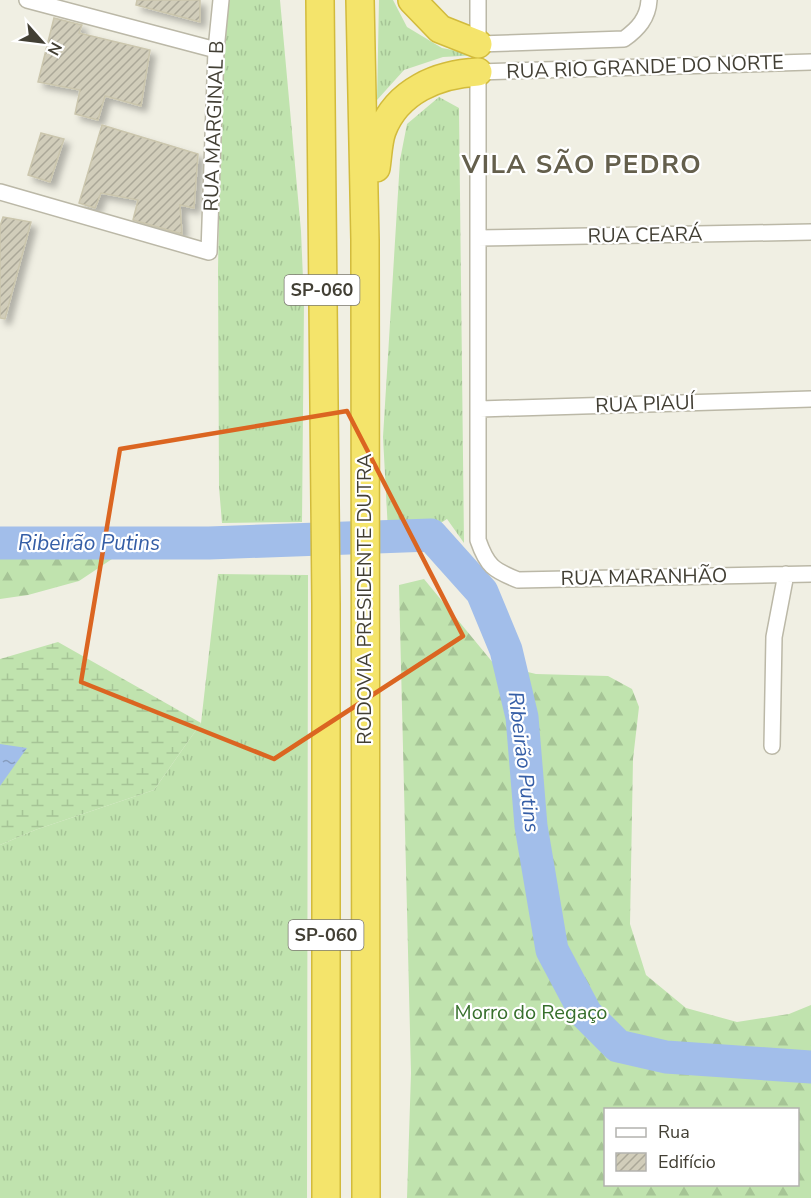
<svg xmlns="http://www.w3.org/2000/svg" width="811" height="1198" font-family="'Nunito Sans',sans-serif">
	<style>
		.grass { fill: url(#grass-tufts) }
		.forest { fill: url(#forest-firs); fill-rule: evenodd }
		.wetland { fill: url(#wetland-marsh) }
		.water { fill: url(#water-ripples) }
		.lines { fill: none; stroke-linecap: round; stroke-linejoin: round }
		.river { stroke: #a2beea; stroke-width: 33 }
		.building { fill: url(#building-hatch); stroke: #cbc6ad; stroke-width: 1.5; filter: url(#shadow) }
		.street-casing { stroke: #bbb8a7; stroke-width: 18 }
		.highway-casing { stroke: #d2bb3c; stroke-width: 30 }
		.street { stroke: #fff; stroke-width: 15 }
		.highway { stroke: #f4e46b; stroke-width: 27 }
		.marked { fill: none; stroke: #db6521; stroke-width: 4.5; stroke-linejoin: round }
		.labels { text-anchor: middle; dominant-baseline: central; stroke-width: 4.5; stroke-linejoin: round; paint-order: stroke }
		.shield { fill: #fff; stroke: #7b7971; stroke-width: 1.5 }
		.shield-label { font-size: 18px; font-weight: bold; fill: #423f34 }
		.street-label { font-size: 20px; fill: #423f34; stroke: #fff }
		.park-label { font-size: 20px; fill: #376f2c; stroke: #fff }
		.water-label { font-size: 21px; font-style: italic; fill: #355ea6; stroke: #fff }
		.district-label { font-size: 26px; font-weight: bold; letter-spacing: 1.5px; fill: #645f4c; stroke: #fff }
	</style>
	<defs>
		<pattern id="grass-tufts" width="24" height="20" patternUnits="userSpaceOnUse" patternTransform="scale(1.5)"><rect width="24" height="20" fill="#c0e3ae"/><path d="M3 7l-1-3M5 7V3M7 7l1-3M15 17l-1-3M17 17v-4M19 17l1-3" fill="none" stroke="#a6c496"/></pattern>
		<pattern id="forest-firs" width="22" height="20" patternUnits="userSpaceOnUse" patternTransform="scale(1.5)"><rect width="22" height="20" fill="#c0e3ae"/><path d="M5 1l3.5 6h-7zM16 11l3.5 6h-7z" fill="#a6c496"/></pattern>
		<pattern id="wetland-marsh" width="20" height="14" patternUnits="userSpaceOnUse" patternTransform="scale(1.5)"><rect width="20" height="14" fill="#c0e3ae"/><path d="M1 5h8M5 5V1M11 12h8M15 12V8" fill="none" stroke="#a6c496"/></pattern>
		<pattern id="water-ripples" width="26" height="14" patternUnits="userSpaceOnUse" patternTransform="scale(1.5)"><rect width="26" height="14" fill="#a2beea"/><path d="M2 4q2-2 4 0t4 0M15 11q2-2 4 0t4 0" fill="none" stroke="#869cbe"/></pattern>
		<pattern id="building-hatch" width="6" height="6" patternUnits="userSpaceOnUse" patternTransform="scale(1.5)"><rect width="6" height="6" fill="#d1cdba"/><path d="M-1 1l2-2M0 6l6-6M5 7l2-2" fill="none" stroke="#aba898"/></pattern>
		<filter id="shadow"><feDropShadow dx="5.5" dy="5.5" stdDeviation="3" flood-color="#0004"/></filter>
	</defs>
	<rect width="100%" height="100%" fill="#f0efe3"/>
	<path class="grass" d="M 229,0 L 280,0 L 301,231 L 304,303 L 302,522 L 222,523 L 219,487 L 218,270 L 222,50 Z
		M 379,0 L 393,0 L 407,27 L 442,48 L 479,55 L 443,57 L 404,70 L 377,100 Z
		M 439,97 L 459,108 L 464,543 L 447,519 L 433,528 L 388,531 L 383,437 L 400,160 L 407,124 Z
		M 218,574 L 308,575 L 307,1198 L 0,1198 L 0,845 L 35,830 L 154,790 L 201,723 Z"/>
	<path class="forest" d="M 0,543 L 136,543 L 79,581 L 28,595 L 0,599 Z
		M 424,579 L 494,664 L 536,674 L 608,676 L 632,689 L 639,707 L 633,759 L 630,924 L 646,975 L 686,1008 L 737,1022 L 789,1014 L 811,1005 L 811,1198 L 407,1198 L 411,1073 L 399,585 ZM 606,1110 L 798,1110 L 798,1184 L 606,1184 Z"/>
	<path class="wetland" d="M 58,642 L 201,723 L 154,790 L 35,830 L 0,845 L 0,659 Z"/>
	<path class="water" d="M 0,744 L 27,748 L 0,786 Z"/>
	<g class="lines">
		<path class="river" d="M 0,543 L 209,543 L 431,535 L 482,592 L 506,650 L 522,717 L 531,826 L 552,950 L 586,1014 L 618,1046 L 666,1057 L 811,1067"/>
	</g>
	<path class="building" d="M 137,0 L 200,0 L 200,22 L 136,5 Z
		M 54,18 L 82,25 L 79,33 L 150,50 L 141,106 L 105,96 L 98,120 L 75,114 L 80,90 L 38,82 Z
		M 102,125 L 198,154 L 194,208 L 180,205 L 182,234 L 133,220 L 138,200 L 101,193 L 95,208 L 79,203 Z
		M 41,133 L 64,139 L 50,182 L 28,175 Z
		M 3,217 L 31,222 L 5,319 L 0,318 L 0,226 Z"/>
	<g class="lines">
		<defs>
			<path id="street" d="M 27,0 L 216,50
				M 478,0 L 478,44 L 624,39 C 638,29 648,18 649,0
				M 811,62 L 478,72 L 478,540 C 487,566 493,570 518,580 L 811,574
				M 0,192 L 209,252 L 216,50 L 221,0
				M 478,238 L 811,232
				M 480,409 L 811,399
				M 772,746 L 774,637 L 786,574"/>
			<path id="highway" d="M 320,0 L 326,604 L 326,1198
				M 360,0 L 365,240 L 366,1198
				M 412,0 L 440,29 L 478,44
				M 376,168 C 378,156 378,142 382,131 C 397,91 438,74 478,72"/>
		</defs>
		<use href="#street" class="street-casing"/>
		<use href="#highway" class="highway-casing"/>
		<use href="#street" class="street"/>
		<use href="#highway" class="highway"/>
	</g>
	<path class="marked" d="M 347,411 L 463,636 L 274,759 L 81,682 L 120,449 Z"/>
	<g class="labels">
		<g class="shield">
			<rect x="284.5" y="275" width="75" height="30" rx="4.5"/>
			<rect x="288.5" y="920" width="75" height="30" rx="4.5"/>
		</g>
		<g class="shield-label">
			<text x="322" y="290">SP-060</text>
			<text x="326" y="935">SP-060</text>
		</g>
		<g class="street-label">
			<text transform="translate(645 67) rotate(-2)">RUA RIO GRANDE DO NORTE</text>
			<text transform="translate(214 126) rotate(-88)">RUA MARGINAL B</text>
			<text transform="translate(645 235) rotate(-1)">RUA CEARÁ</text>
			<text transform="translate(645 404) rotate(-2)">RUA PIAUÍ</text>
			<text transform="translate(644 577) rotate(-1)">RUA MARANHÃO</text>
			<text transform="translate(364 599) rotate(-90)">RODOVIA PRESIDENTE DUTRA</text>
		</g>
		<g class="park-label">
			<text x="531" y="1012">Morro do Regaço</text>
		</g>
		<g class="water-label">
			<text x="89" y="543">Ribeirão Putins</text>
			<text transform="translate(524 762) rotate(83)">Ribeirão Putins</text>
		</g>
		<g class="district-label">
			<text x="582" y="164">VILA SÃO PEDRO</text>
		</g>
	</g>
	<rect x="604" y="1108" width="195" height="78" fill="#ffffff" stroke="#b3b2ae" stroke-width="1.5"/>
	<rect x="616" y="1128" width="30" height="9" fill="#ffffff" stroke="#b3b2ae" stroke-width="1.5"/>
	<text x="658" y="1138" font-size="18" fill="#423f34">Rua</text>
	<rect x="616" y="1153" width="30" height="18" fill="url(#building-hatch)" stroke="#b3b2ae" stroke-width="1.5"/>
	<text x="658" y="1168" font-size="18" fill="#423f34">Edifício</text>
	<g transform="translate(42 42) rotate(118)" stroke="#ffffff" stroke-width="4.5" paint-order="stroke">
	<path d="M0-4.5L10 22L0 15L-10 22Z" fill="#423f34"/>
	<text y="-9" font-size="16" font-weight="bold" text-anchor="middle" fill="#423f34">N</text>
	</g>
</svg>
